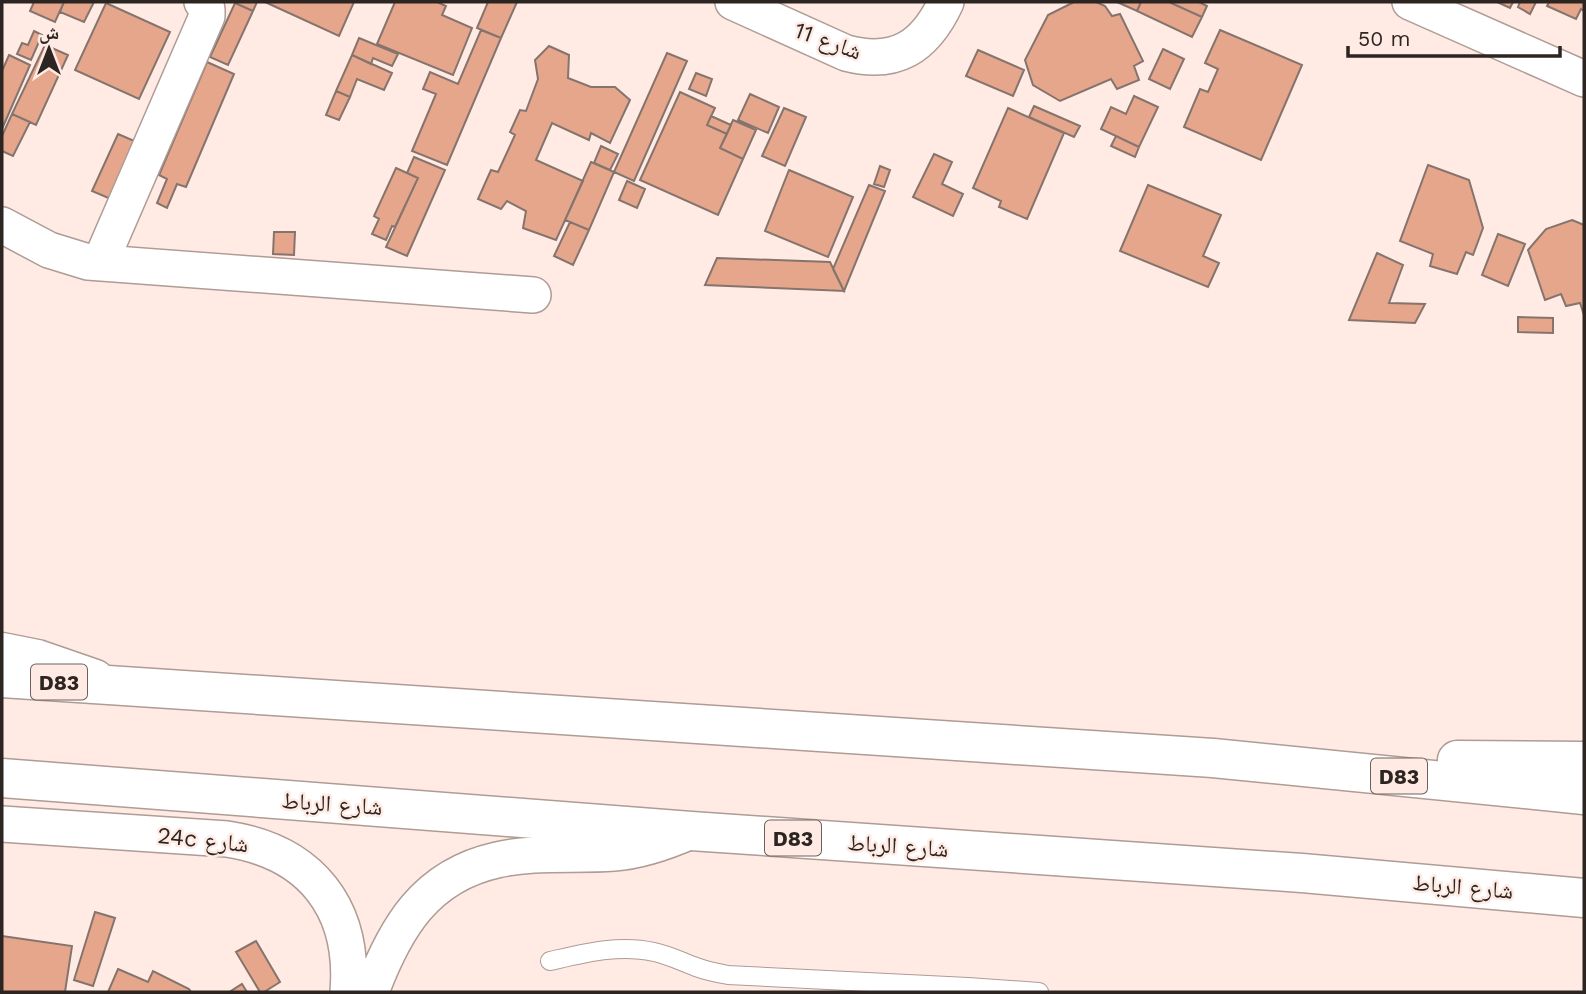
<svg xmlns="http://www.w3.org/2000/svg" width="1586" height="994" font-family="'Work Sans','Noto Naskh Arabic',sans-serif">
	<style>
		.building { fill: #e6a68c; stroke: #85746d; stroke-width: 2 }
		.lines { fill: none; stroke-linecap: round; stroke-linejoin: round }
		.service-casing { stroke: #ae9c95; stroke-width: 20 }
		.minor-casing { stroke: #ae9c95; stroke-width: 38 }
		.tertiary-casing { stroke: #ae9c95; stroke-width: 41 }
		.motorway-casing { stroke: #ae9c95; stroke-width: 41 }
		.service { stroke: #fff; stroke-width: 18 }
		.minor { stroke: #fff; stroke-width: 35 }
		.tertiary { stroke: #fff; stroke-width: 38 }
		.motorway { stroke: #fff; stroke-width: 38 }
		.labels { text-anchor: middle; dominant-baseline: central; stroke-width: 5; stroke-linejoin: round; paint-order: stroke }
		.shield { fill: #ffebe3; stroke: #6b605c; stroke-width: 2 }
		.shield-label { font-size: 21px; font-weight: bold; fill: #2c2522 }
		.street-label { font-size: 23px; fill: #2c2522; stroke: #ffebe3 }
	</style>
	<rect width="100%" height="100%" fill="#ffebe3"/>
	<path class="building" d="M 34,2 L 64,2 L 55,22 L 30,11 Z
		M 64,2 L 94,2 L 84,22 L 60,12 Z
		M 235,2 L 257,2 L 253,11 L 235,3 Z
		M 265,2 L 354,2 L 339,36 Z
		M 395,2 L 437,2 L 446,6 L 442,15 L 472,28 L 453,75 L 377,44 Z
		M 488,2 L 517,2 L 501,38 L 477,28 Z
		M 1074,2 L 1096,2 L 1105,6 L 1112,16 L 1120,14 L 1143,61 L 1134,66 L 1139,80 L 1117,89 L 1111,79 L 1060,101 L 1033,85 L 1025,60 L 1048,15 Z
		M 1117,2 L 1141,2 L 1137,11 Z
		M 1141,2 L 1169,2 L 1202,17 L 1192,37 L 1137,11 Z
		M 1169,2 L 1199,2 L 1207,6 L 1202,17 Z
		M 1497,2 L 1513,2 L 1510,8 Z
		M 1520,2 L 1536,2 L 1530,14 L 1518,7 Z
		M 1549,2 L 1584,2 L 1584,11 L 1581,9 L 1576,19 L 1547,6 Z
		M 106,3 L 170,32 L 139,99 L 75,70 Z
		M 235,3 L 253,11 L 228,65 L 210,57 Z
		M 481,30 L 501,38 L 447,165 L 412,151 L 436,94 L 423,89 L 430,72 L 458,84 Z
		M 1220,30 L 1302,65 L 1261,160 L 1184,127 L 1200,89 L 1208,92 L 1218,69 L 1205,63 Z
		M 34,31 L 42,35 L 31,60 L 17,54 L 22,43 L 28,45 Z
		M 359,38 L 398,54 L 392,66 L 373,58 L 371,64 L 352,55 Z
		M 45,45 L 68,55 L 36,125 L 12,114 Z
		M 549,46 L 569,55 L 568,78 L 591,87 L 615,87 L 630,100 L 610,143 L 591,133 L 589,140 L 552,123 L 536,160 L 583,181 L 556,240 L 523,228 L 526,211 L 507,201 L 501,209 L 478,199 L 491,170 L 498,172 L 515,135 L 510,132 L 520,110 L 526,111 L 538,79 L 535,60 Z
		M 1163,49 L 1184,59 L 1170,89 L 1149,79 Z
		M 978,50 L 1024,70 L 1013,96 L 966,76 Z
		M 667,53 L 687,61 L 634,181 L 614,172 Z
		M 9,55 L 30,65 L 2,129 L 2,71 Z
		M 352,55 L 392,73 L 384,90 L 357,79 L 350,97 L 336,91 Z
		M 207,62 L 234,74 L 186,187 L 177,184 L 167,208 L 157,203 L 167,179 L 159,175 Z
		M 696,73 L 712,79 L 706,96 L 689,89 Z
		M 336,91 L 350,97 L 339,120 L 326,115 Z
		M 680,92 L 715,108 L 707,125 L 727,134 L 720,148 L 743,159 L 718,215 L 640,180 Z
		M 750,94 L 779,107 L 768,133 L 738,120 Z
		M 1134,96 L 1158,107 L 1139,147 L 1101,129 L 1111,107 L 1126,114 Z
		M 1034,106 L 1080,126 L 1074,137 L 1029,117 Z
		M 784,108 L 806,117 L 785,166 L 762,156 Z
		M 1008,108 L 1064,133 L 1027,219 L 999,207 L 1001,201 L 973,188 Z
		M 12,114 L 30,122 L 13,156 L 2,151 L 2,136 Z
		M 711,116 L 731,125 L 727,134 L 707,125 Z
		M 733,120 L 756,130 L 743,159 L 720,148 Z
		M 118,134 L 139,143 L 113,200 L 92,191 Z
		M 1116,136 L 1139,147 L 1135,157 L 1111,146 Z
		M 601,146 L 618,154 L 610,170 L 594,163 Z
		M 934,154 L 952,162 L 942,184 L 963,194 L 953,216 L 913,197 Z
		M 414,157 L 445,170 L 407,256 L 386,247 L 418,178 L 407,173 Z
		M 591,162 L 614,172 L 589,230 L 565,220 Z
		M 1428,165 L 1469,180 L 1483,228 L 1473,255 L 1466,252 L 1457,274 L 1430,266 L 1433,254 L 1400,241 Z
		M 880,166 L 890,170 L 884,187 L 874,184 Z
		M 396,168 L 418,178 L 395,227 L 392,226 L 386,240 L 372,234 L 379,219 L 374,216 Z
		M 789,170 L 853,197 L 828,257 L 765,231 Z
		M 627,181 L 645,189 L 637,208 L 619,200 Z
		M 869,185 L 885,191 L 844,291 L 833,269 Z
		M 1148,185 L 1221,215 L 1203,256 L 1219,263 L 1208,287 L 1120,251 Z
		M 1572,220 L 1584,225 L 1584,315 L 1580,303 L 1566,306 L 1561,294 L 1545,300 L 1528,250 L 1546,229 Z
		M 570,222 L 589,230 L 573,265 L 554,256 Z
		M 274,232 L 295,232 L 294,255 L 273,254 Z
		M 1498,234 L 1525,244 L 1508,286 L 1482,275 Z
		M 1377,253 L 1403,265 L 1389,303 L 1425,304 L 1415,323 L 1349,320 Z
		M 717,258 L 830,262 L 844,291 L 705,285 Z
		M 1518,317 L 1553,318 L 1553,333 L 1518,332 Z
		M 95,912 L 115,918 L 93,986 L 74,980 Z
		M 2,936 L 72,946 L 65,992 L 2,992 Z
		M 256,941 L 280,982 L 264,992 L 260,992 L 236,952 Z
		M 118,969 L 148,982 L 153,971 L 189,989 L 191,992 L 108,992 Z
		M 242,984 L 247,992 L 232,992 L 231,991 Z"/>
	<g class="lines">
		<defs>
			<path id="service" d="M 550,961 C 585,953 619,944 654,952 C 669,955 682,962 696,967 C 707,971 717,973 728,975 L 968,987 L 1039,992"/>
			<path id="minor" d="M 733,2 L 846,53 C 896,66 925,47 946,2
				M 1410,2 L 1584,79
				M 2,225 L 49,250 L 88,262 L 533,295
				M 100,263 L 207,16 L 207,9 L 202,2
				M 2,824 L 227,839 C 311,852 355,908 348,992
				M 371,992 C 395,928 425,876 497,860 C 535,851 576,856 614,853 C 641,851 666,842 691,831"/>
			<path id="tertiary" d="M 2,652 L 37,659 L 95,679"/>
			<path id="motorway" d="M 2,678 L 1213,758 L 1584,795
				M 1457,760 L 1584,761
				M 2,778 L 691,831 L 1302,873 L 1584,898"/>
		</defs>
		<use href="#service" class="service-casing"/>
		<use href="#minor" class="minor-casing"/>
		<use href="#tertiary" class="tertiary-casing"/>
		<use href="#motorway" class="motorway-casing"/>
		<use href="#service" class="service"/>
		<use href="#minor" class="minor"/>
		<use href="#tertiary" class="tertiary"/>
		<use href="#motorway" class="motorway"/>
	</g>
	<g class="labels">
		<g class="shield">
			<rect x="31" y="664.5" width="56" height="35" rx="5"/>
			<rect x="1371" y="758.5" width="56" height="35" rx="5"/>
			<rect x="765" y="820.5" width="56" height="35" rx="5"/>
		</g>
		<g class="shield-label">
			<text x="59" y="682">D83</text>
			<text x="1399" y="776">D83</text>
			<text x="793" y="838">D83</text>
		</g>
		<g class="street-label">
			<text transform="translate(828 41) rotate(20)">شارع 11</text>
			<text transform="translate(332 804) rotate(4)">شارع الرباط</text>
			<text transform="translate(203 840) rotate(6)">24c شارع</text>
			<text transform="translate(898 846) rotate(4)">شارع الرباط</text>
			<text transform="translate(1463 887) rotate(5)">شارع الرباط</text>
		</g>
	</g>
	<rect width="1586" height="994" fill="none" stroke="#2c2522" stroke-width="7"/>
	<g transform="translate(49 49)" stroke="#ffebe3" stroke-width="5" paint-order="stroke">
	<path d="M0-5L12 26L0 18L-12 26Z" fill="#2c2522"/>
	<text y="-10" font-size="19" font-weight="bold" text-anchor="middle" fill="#2c2522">ش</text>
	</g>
	<path d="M1348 46v10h212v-10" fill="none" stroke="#2c2522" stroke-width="3.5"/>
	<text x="1358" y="46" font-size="21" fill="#2c2522" stroke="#ffebe3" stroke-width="5" paint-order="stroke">50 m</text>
</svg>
